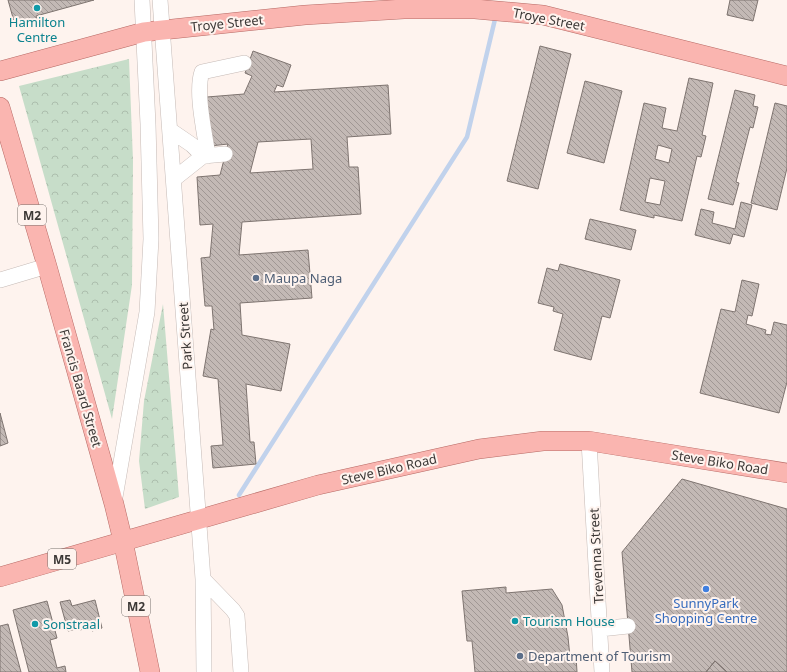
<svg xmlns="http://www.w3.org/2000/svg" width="787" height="672" font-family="'Noto Sans',sans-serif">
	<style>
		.park { fill: url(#park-crowns) }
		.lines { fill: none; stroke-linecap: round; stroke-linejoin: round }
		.stream { stroke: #c1d2ec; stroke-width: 4.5 }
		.building { fill: url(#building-back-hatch); stroke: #7e7470; fill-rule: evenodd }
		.minor-casing { stroke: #c5bab6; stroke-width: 16 }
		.major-casing { stroke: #b66964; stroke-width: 20 }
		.minor { stroke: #fff; stroke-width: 15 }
		.major { stroke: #fab5b0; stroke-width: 19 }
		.culture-dot { fill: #0f9aa8; stroke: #fef3ee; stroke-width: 1.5 }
		.service-dot { fill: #5c6f8a; stroke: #fef3ee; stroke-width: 1.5 }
		.shop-dot { fill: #3f7fe0; stroke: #fef3ee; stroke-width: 1.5 }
		.labels { text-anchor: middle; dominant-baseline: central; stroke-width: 4; stroke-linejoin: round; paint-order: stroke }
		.shield { fill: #fef3ee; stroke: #76706d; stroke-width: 1 }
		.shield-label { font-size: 12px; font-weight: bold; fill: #3c3836 }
		.street-label { font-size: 13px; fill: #3c3836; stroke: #fef3ee }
		.culture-label { font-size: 13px; fill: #0d838f; stroke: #fef3ee; text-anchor: start }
		.service-label { font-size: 13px; fill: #4e5e75; stroke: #fef3ee; text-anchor: start }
		.shop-label { font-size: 13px; fill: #366cbe; stroke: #fef3ee }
	</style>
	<defs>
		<pattern id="park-crowns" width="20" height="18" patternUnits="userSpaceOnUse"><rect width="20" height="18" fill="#c7ddc9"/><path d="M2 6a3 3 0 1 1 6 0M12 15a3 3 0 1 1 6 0" fill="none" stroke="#acbead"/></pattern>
		<pattern id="building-back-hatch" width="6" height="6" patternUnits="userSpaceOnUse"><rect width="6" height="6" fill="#c3b9b5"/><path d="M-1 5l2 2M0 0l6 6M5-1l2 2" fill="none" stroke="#a09794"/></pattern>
	</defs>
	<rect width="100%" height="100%" fill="#fef3ee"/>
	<path class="park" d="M 129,59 L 133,161 L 132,285 L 112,419 L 19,86 Z
		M 163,304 L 179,497 L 145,509 L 139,461 L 144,401 Z"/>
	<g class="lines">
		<path class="stream" d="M 239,495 L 467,137 L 496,15"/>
	</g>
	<path class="building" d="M 8,0 L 94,0 L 36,16 L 37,20 L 15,25 Z
		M 730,0 L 758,0 L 753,21 L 727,15 Z
		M 540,46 L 571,54 L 538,189 L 507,181 Z
		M 253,51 L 291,65 L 283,87 L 277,85 L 274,92 L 388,85 L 391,134 L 347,137 L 349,167 L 358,167 L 361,214 L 242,222 L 239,255 L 308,250 L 312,298 L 240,303 L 242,335 L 290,344 L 281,391 L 246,384 L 250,442 L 254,442 L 256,464 L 213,468 L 211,446 L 223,445 L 218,379 L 203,376 L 211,329 L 214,330 L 212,306 L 205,306 L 201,258 L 210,257 L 213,224 L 200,225 L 197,177 L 220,175 L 228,144 L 210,146 L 207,97 L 244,94 L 252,76 L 245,73 ZM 311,139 L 313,169 L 250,173 L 258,142 Z
		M 689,78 L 713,83 L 702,135 L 706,136 L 701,157 L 697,156 L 682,221 L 654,215 L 654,218 L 620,210 L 644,103 L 666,108 L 662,128 L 677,131 ZM 658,145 L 672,149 L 669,163 L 655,159 ZM 650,178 L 665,181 L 660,205 L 645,202 Z
		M 585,81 L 622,91 L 604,163 L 567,153 Z
		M 735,90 L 755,95 L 753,106 L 758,107 L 753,128 L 750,127 L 736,182 L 739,183 L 733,205 L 708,199 Z
		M 775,103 L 787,106 L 787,168 L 777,210 L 751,203 Z
		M 741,202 L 752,205 L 744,237 L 733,234 L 730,244 L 695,235 L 701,209 L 714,212 L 712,223 L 735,229 Z
		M 590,219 L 636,230 L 631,250 L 585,239 Z
		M 560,264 L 620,280 L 610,318 L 602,316 L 591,360 L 554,350 L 563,314 L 553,311 L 554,307 L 538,303 L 547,268 L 558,271 Z
		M 742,280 L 759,284 L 752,316 L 748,315 L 746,324 L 766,330 L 765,334 L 771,335 L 774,322 L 787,325 L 787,382 L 779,413 L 700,393 L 721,309 L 735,312 Z
		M 0,413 L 8,443 L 0,446 Z
		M 682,479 L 787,509 L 787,672 L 727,672 L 715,661 L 706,672 L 632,672 L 622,552 Z
		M 506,587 L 506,593 L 552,589 L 562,605 L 568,637 L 570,657 L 576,656 L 577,672 L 475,672 L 472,641 L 467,641 L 462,591 Z
		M 70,600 L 72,606 L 95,600 L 102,628 L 92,631 L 91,627 L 80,630 L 80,628 L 68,631 L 60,602 Z
		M 47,601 L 57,638 L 50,640 L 57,668 L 65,666 L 66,672 L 29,672 L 13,610 Z
		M 8,624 L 21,672 L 0,672 L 0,626 Z
		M 715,661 L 727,672 L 706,672 Z"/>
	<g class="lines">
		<defs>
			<path id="minor" d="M 160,0 L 203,579 L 204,672
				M 170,130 L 192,145 L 203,156
				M 208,156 C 205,134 195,92 202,72 L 244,63
				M 174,179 L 203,156 L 225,154
				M 0,280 L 47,266
				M 589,441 L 602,672
				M 114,503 L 147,312 L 151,239 L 148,124 L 142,0
				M 203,579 L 233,610 L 237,616 L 241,672
				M 600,629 L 628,626"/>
			<path id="major" d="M 0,71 L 144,32 L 305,15 L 404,9 L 475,9 L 543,15 L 787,76
				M 0,107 L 47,266 L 114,504 L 123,541 L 150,672
				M 0,577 L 318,485 L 479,449 L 543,441 L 589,441 L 787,473"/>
		</defs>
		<use href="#minor" class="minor-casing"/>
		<use href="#major" class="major-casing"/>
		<use href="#minor" class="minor"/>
		<use href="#major" class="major"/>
	</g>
	<g class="culture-dot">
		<circle cx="37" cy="8" r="4"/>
		<circle cx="515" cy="621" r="4"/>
		<circle cx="35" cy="624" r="4"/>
	</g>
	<g class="service-dot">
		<circle cx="256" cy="278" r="4"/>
		<circle cx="520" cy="656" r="4"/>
	</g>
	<circle class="shop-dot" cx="706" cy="589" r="4"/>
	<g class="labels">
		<g class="shield">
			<rect x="18" y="205" width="28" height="20" rx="3"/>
			<rect x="48" y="549" width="28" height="20" rx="3"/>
			<rect x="122" y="596" width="28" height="20" rx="3"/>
		</g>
		<g class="shield-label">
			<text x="32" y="215">M2</text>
			<text x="62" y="559">M5</text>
			<text x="136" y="606">M2</text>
		</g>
		<g class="street-label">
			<text transform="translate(549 19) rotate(11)">Troye Street</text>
			<text transform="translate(227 23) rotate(-6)">Troye Street</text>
			<text transform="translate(185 336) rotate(-94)">Park Street</text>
			<text transform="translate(81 388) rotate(74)">Francis Baard Street</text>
			<text transform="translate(720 462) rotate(9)">Steve Biko Road</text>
			<text transform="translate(389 469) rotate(-13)">Steve Biko Road</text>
			<text transform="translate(596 556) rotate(-93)">Trevenna Street</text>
		</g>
		<g class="culture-label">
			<text x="37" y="22" text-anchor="middle">Hamilton<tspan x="37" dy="15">Centre</tspan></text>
			<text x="523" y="621">Tourism House</text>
			<text x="43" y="624">Sonstraal</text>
		</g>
		<g class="service-label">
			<text x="264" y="278">Maupa Naga</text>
			<text x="528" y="656">Department of Tourism</text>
		</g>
		<g class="shop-label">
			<text x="706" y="603">SunnyPark<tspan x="706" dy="15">Shopping Centre</tspan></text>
		</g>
	</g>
</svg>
